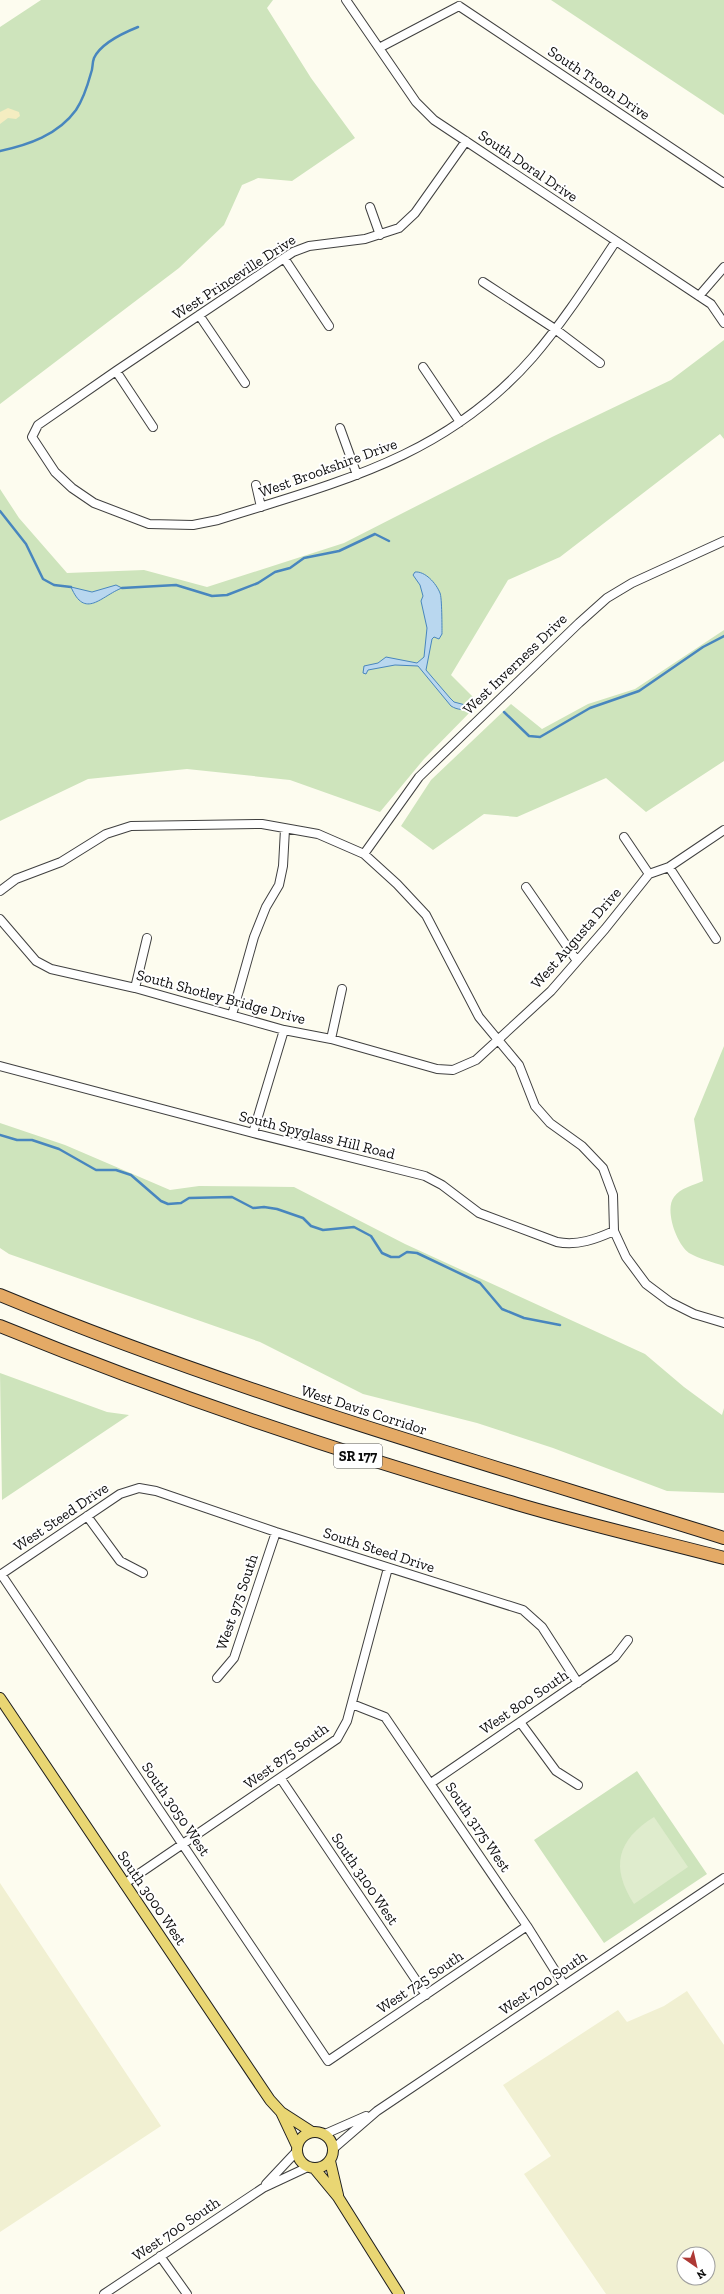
<svg xmlns="http://www.w3.org/2000/svg" width="724" height="2294" font-family="'Zilla Slab',serif">
	<style>
		.farmland { fill: #f1f0d2; fill-rule: evenodd }
		.green { fill: #cee4bc }
		.sand { fill: #f4edc1 }
		.pitch { fill: #dfeccd }
		.water { fill: #b9d7ef; stroke: #4886be }
		.lines { fill: none; stroke-linecap: round; stroke-linejoin: round }
		.stream { stroke: #4886be; stroke-width: 2.5 }
		.minor-casing { stroke: #404040; stroke-width: 10 }
		.major-casing { stroke: #1e1e1e; stroke-width: 12 }
		.highway-casing { stroke: #1e1e1e; stroke-width: 14 }
		.minor { stroke: #fff; stroke-width: 8 }
		.major { stroke: #e9d673; stroke-width: 10 }
		.highway { stroke: #e4aa66; stroke-width: 12 }
		.labels { text-anchor: middle; dominant-baseline: central; stroke-width: 4; stroke-linejoin: round; paint-order: stroke }
		.shield { fill: #fff; stroke: #565656; stroke-width: 1 }
		.shield-label { font-size: 14px; font-weight: bold; fill: #0d0d0d }
		.street-label { font-size: 15px; fill: #0d0d0d; stroke: #fff }
	</style>
	<rect width="100%" height="100%" fill="#fdfcef"/>
	<path class="farmland" d="M 0,1883 L 161,2126 L 0,2232 Z
		M 687,1991 L 724,2045 L 724,2294 L 606,2294 L 524,2174 L 551,2156 L 503,2085 L 618,2010 L 627,2022 L 664,2006 ZM 684,2254 L 708,2254 L 708,2278 L 684,2278 Z"/>
	<path class="green" d="M 41,0 L 273,0 L 267,8 L 311,78 L 355,138 L 292,181 L 258,178 L 242,185 L 224,225 L 179,268 L 0,404 L 0,27 Z
		M 551,0 L 724,0 L 724,115 Z
		M 724,340 L 724,439 L 720,434 L 560,557 L 508,580 L 451,675 L 479,703 L 424,759 L 380,812 L 290,780 L 187,769 L 88,779 L 0,821 L 0,489 L 19,518 L 67,573 L 144,570 L 207,587 L 344,543 L 552,437 L 671,380 Z
		M 724,630 L 724,761 L 646,812 L 606,778 L 517,817 L 484,814 L 433,850 L 401,826 L 431,780 L 511,704 L 542,729 L 588,704 L 635,689 Z
		M 724,1046 L 724,1266 C 713,1262 699,1259 689,1253 C 677,1245 664,1210 674,1197 C 680,1188 694,1185 703,1181 L 694,1119 Z
		M 0,1123 L 65,1145 L 170,1190 L 199,1186 L 294,1187 L 405,1244 L 645,1354 L 684,1387 L 722,1415 L 724,1408 L 724,1493 L 667,1491 L 553,1448 L 477,1423 L 363,1394 L 260,1342 L 9,1254 L 0,1248 Z
		M 0,1373 L 107,1412 L 129,1415 L 2,1500 Z
		M 637,1771 L 707,1874 L 604,1943 L 534,1840 Z"/>
	<path class="sand" d="M 8,108 L 19,112 L 20,116 L 16,119 L 8,118 L 0,124 L 0,112 Z"/>
	<path class="pitch" d="M 654,1817 L 688,1867 L 634,1904 C 610,1867 617,1840 654,1817 Z"/>
	<path class="water" d="M 415,572 C 425,571 436,583 440,593 C 442,597 442,628 442,634 L 439,639 L 434,637 L 432,639 L 426,670 L 450,698 L 454,702 L 473,707 C 466,711 457,710 451,706 L 418,666 L 395,665 L 368,670 L 366,674 L 363,673 L 364,666 L 378,663 L 386,657 L 417,663 L 424,657 L 427,628 L 421,601 L 423,596 L 420,585 L 413,575 Z
		M 116,585 L 122,588 C 101,596 85,620 71,587 L 92,592 Z"/>
	<g class="lines">
		<path class="stream" d="M 0,151 C 28,145 58,135 76,110 C 82,101 88,84 91,73 C 93,69 92,63 94,58 C 101,43 123,33 138,27
			M 0,511 L 26,544 L 43,579 L 54,585 L 71,587
			M 122,588 L 176,585 L 212,596 L 227,595 L 258,583 L 275,572 L 290,568 L 304,558 L 339,551 L 375,534 L 389,541
			M 504,712 L 529,736 L 540,737 L 590,708 L 639,691 L 703,647 L 724,636
			M 0,1135 L 17,1140 L 32,1140 L 59,1149 L 96,1170 L 116,1170 L 131,1175 L 161,1201 L 168,1204 L 181,1203 L 189,1198 L 232,1197 L 253,1208 L 264,1207 L 277,1209 L 303,1218 L 311,1226 L 323,1230 L 354,1227 L 371,1236 L 382,1253 L 391,1257 L 399,1257 L 407,1252 L 417,1253 L 480,1283 L 502,1309 L 524,1318 L 560,1325"/>
		<defs>
			<path id="minor" d="M 346,0 L 416,102 L 434,120 L 711,304 L 724,323
				M 459,6 L 724,183
				M 379,48 L 459,6
				M 466,141 L 415,213 L 399,228 L 365,239 L 309,246 L 293,252 L 116,371 L 38,425 L 32,437 L 55,472 L 72,488 L 94,503 L 149,524 L 193,525 L 218,520 C 339,482 446,457 533,357 C 564,321 590,280 616,241
				M 370,207 L 380,235
				M 284,258 L 329,326
				M 483,282 L 555,329 L 600,363
				M 699,296 L 724,267
				M 199,315 L 245,383
				M 423,367 L 460,422
				M 116,371 L 153,427
				M 340,428 L 357,475
				M 256,485 L 261,507
				M 624,837 L 649,874
				M 364,854 L 419,777 L 579,623 L 607,598 L 632,583 L 724,541
				M 669,867 L 716,939
				M 526,887 L 577,961
				M 0,891 L 16,879 L 61,862 L 106,834 L 131,826 L 262,824 L 318,834 L 364,854 L 397,884 L 426,915 L 479,1017 L 519,1065 L 535,1106 L 550,1123 L 582,1146 L 603,1168 L 613,1195 L 614,1231 L 626,1257 L 646,1284 L 670,1302 L 694,1314 L 724,1323
				M 0,919 L 36,961 L 51,969 L 135,988 L 284,1030 L 331,1039 L 437,1069 L 453,1070 L 476,1060 L 551,991 L 605,929 L 649,874 L 669,867 L 724,830
				M 135,988 L 147,938
				M 232,1015 L 254,937 L 266,907 L 279,885 L 283,866 L 285,829
				M 331,1039 L 342,989
				M 0,1066 L 253,1133 L 425,1176 L 442,1185 L 479,1213 L 557,1242 C 578,1246 596,1239 614,1231
				M 253,1133 L 284,1030
				M 87,1516 L 120,1561 L 143,1573
				M 1,1574 L 328,2061 L 527,1926
				M 0,1575 L 120,1494 L 139,1488 L 156,1491 L 276,1532 L 523,1610 L 542,1627 L 578,1683
				M 217,1678 L 234,1658 L 276,1532
				M 352,1704 L 385,1717 L 527,1926 L 564,1985
				M 520,1722 L 556,1771 L 578,1785
				M 281,1779 L 426,1995
				M 431,1783 L 615,1657 L 628,1640
				M 124,1884 L 337,1739 L 347,1721 L 388,1568
				M 325,2134 L 366,2116
				M 333,2149 L 377,2111 L 724,1878
				M 266,2184 L 297,2151
				M 160,2256 L 187,2294
				M 104,2294 L 263,2188 L 308,2167"/>
			<path id="major" d="M 0,1698 L 270,2100 L 281,2112 L 312,2132
				M 281,2112 L 297,2146
				M297 2150a18 18 0 1 1 36 0a18 18 0 1 1-36 0Z
				M 330,2161 L 338,2195
				M 314,2168 L 338,2197 L 399,2294"/>
			<path id="highway" d="M 0,1295 C 236,1393 481,1462 724,1538
				M 0,1326 C 169,1395 342,1453 517,1504 C 585,1524 655,1540 724,1558"/>
		</defs>
		<use href="#minor" class="minor-casing"/>
		<use href="#major" class="major-casing"/>
		<use href="#highway" class="highway-casing"/>
		<use href="#minor" class="minor"/>
		<use href="#major" class="major"/>
		<use href="#highway" class="highway"/>
	</g>
	<g class="labels">
		<rect class="shield" x="334" y="1444" width="48" height="24" rx="3"/>
		<g class="shield-label">
			<text x="358" y="1456">SR 177</text>
		</g>
		<g class="street-label">
			<text transform="translate(599 83) rotate(34)">South Troon Drive</text>
			<text transform="translate(528 166) rotate(34)">South Doral Drive</text>
			<text transform="translate(234 277) rotate(-33)">West Princeville Drive</text>
			<text transform="translate(328 468) rotate(-20)">West Brookshire Drive</text>
			<text transform="translate(515 664) rotate(-44)">West Inverness Drive</text>
			<text transform="translate(576 938) rotate(-49)">West Augusta Drive</text>
			<text transform="translate(221 997) rotate(15)">South Shotley Bridge Drive</text>
			<text transform="translate(317 1135) rotate(14)">South Spyglass Hill Road</text>
			<text transform="translate(364 1410) rotate(18)">West Davis Corridor</text>
			<text transform="translate(61 1517) rotate(-34)">West Steed Drive</text>
			<text transform="translate(379 1550) rotate(18)">South Steed Drive</text>
			<text transform="translate(237 1602) rotate(-71)">West 975 South</text>
			<text transform="translate(524 1702) rotate(-34)">West 800 South</text>
			<text transform="translate(286 1756) rotate(-36)">West 875 South</text>
			<text transform="translate(176 1809) rotate(56)">South 3050 West</text>
			<text transform="translate(478 1827) rotate(56)">South 3175 West</text>
			<text transform="translate(365 1879) rotate(56)">South 3100 West</text>
			<text transform="translate(152 1898) rotate(56)">South 3000 West</text>
			<text transform="translate(420 1982) rotate(-34)">West 725 South</text>
			<text transform="translate(543 1983) rotate(-34)">West 700 South</text>
			<text transform="translate(176 2229) rotate(-34)">West 700 South</text>
		</g>
	</g>
	<g transform="translate(696 2266) rotate(146)"><circle r="19" fill="#ffffff" stroke="#9e9e9e"/>
	<path d="M0-3L7 15L0 10L-7 15Z" fill="#ae3935"/>
	<text y="-6" font-size="11" font-weight="bold" text-anchor="middle" fill="#0d0d0d">N</text>
	</g>
</svg>
